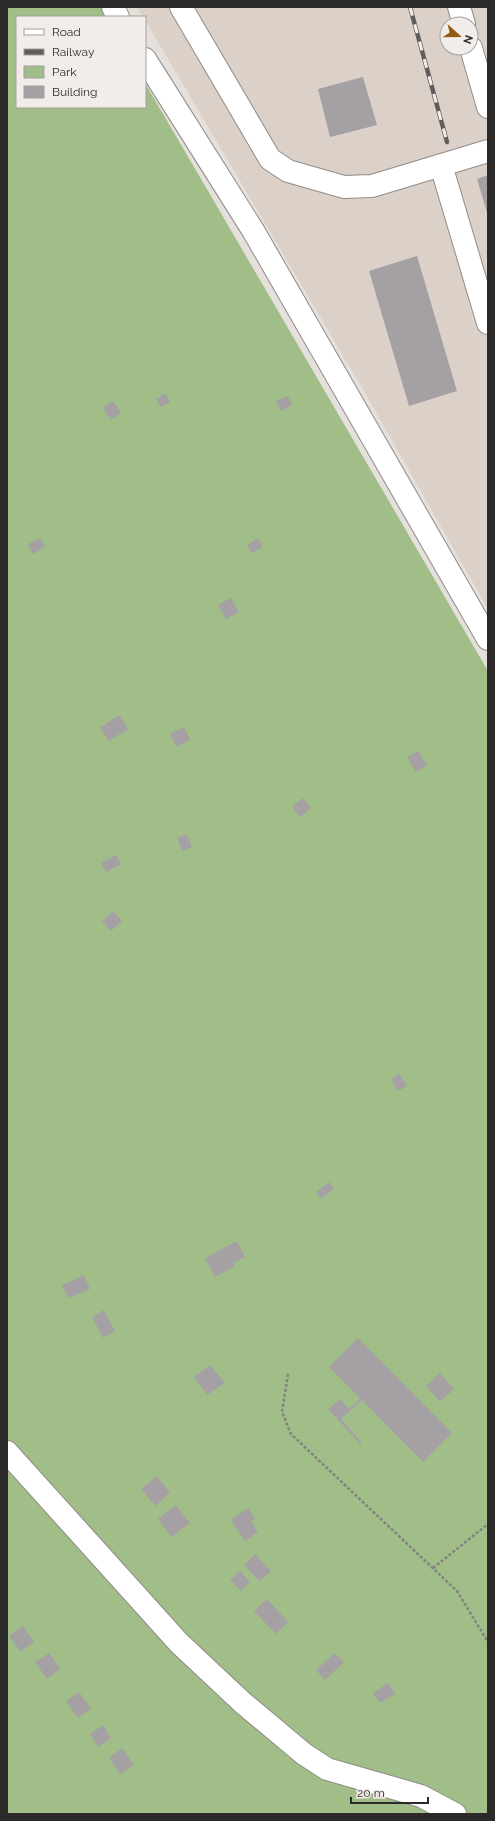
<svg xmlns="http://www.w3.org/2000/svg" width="495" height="1821" font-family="Raleway,sans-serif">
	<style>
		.built { fill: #dcd1c8; fill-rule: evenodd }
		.green { fill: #a1be88 }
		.building { fill: #a5a0a4 }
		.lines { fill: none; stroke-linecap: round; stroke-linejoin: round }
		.minor-casing { stroke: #908b88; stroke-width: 24 }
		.path { stroke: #85827f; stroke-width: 2.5; stroke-dasharray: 3 2; stroke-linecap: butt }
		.minor { stroke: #fff; stroke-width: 22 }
		.rail-casing { stroke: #605d5a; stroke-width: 4.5 }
		.rail { stroke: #f2edea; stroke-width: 3; stroke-dasharray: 9; stroke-linecap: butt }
	</style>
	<rect width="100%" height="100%" fill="#e5e0dc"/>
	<path class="built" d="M 137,7 L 488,7 L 488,609 L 362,388 L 145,20 L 145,17 L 143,17 ZM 447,24 L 471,24 L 471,48 L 447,48 Z"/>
	<path class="green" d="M 7,7 L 101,7 L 106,17 L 17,17 L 17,107 L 145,107 L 145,83 L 488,671 L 488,1814 L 7,1814 Z"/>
	<path class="building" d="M 363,77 L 377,125 L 330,137 L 318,89 Z
		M 488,175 L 488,216 L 477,179 Z
		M 417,256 L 457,391 L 409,406 L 369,271 Z
		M 165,393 L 170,402 L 161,407 L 156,399 Z
		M 288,396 L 292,405 L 281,411 L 276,401 Z
		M 113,401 L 121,413 L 111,420 L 103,408 Z
		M 40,538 L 45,547 L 33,554 L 28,544 Z
		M 258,538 L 263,547 L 252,553 L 247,545 Z
		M 231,598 L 239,612 L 226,619 L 218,605 Z
		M 119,715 L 128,729 L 109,741 L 100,728 Z
		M 184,727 L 190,740 L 176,747 L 170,734 Z
		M 418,751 L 427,765 L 416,772 L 407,757 Z
		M 303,798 L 311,808 L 300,817 L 292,807 Z
		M 187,834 L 192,847 L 182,851 L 177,838 Z
		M 116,855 L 121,864 L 106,872 L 101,863 Z
		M 113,911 L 122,921 L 111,931 L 102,921 Z
		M 399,1073 L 407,1086 L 398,1091 L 391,1079 Z
		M 329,1182 L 334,1189 L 321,1199 L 316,1192 Z
		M 237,1241 L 245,1257 L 233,1263 L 235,1266 L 215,1277 L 205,1258 Z
		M 84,1275 L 90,1289 L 68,1298 L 62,1285 Z
		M 104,1310 L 115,1331 L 103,1338 L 92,1317 Z
		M 358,1338 L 452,1433 L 423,1462 L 362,1400 L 341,1419 L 362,1443 L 360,1444 L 328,1409 L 340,1399 L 349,1409 L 360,1398 L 329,1367 Z
		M 210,1365 L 225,1383 L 207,1395 L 194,1377 Z
		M 440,1373 L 454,1389 L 440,1402 L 426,1386 Z
		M 157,1476 L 170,1493 L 155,1506 L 141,1489 Z
		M 176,1505 L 190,1523 L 171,1537 L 158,1519 Z
		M 248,1508 L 255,1519 L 251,1522 L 258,1532 L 245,1541 L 231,1520 Z
		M 255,1554 L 271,1571 L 260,1581 L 244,1565 Z
		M 240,1571 L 250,1582 L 241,1591 L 230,1580 Z
		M 267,1599 L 288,1622 L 276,1634 L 254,1611 Z
		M 23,1626 L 34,1642 L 21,1652 L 9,1636 Z
		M 49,1653 L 60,1669 L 47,1679 L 35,1662 Z
		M 335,1653 L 344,1662 L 325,1680 L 316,1670 Z
		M 388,1683 L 395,1694 L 380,1703 L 373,1693 Z
		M 79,1692 L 91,1708 L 78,1718 L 66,1701 Z
		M 103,1725 L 111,1738 L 98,1747 L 90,1734 Z
		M 122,1748 L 134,1765 L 120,1774 L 109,1758 Z"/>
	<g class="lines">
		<defs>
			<path id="minor" d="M 113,7 L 118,17
				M 181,7 L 270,159 L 288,171 L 344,187 L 372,186 L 488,151
				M 459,7 L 464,24
				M 471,48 L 488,107
				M 145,59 L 254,232 L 488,639
				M 441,165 L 488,323
				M 7,1452 L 179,1643 L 243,1703 L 304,1754 L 327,1769 L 421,1796 L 455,1814"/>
		</defs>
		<use href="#minor" class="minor-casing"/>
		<path class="path" d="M 288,1374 L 282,1412 L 291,1434 L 457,1591 L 488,1642
			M 433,1568 L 488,1524"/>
		<use href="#minor" class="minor"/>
		<defs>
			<path id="rail" d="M 410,7 L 447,142"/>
		</defs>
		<use href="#rail" class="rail-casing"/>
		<use href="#rail" class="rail"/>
	</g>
	<rect width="495" height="1821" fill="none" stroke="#2c2a28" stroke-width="16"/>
	<rect x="16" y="16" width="130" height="92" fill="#f2edea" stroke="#a39f9c"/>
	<rect x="24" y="29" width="20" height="6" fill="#ffffff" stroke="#a39f9c"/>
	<text x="52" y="36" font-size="12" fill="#2c2a28">Road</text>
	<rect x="24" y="49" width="20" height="6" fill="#605d5a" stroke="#a39f9c"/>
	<text x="52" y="56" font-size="12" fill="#2c2a28">Railway</text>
	<rect x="24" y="66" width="20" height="12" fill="#a1be88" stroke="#a39f9c"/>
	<text x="52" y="76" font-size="12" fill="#2c2a28">Park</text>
	<rect x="24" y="86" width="20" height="12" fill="#a5a0a4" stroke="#a39f9c"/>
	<text x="52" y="96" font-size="12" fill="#2c2a28">Building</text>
	<g transform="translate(459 36) rotate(111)"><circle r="19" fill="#f2edea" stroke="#a39f9c"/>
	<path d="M0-3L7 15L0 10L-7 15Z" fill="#935a14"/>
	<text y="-6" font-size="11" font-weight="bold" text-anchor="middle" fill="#2c2a28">N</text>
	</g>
	<path d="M351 1797v6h77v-6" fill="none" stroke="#2c2a28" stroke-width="2"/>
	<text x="357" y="1797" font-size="12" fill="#2c2a28" stroke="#f2edea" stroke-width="3" paint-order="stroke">20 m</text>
</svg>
